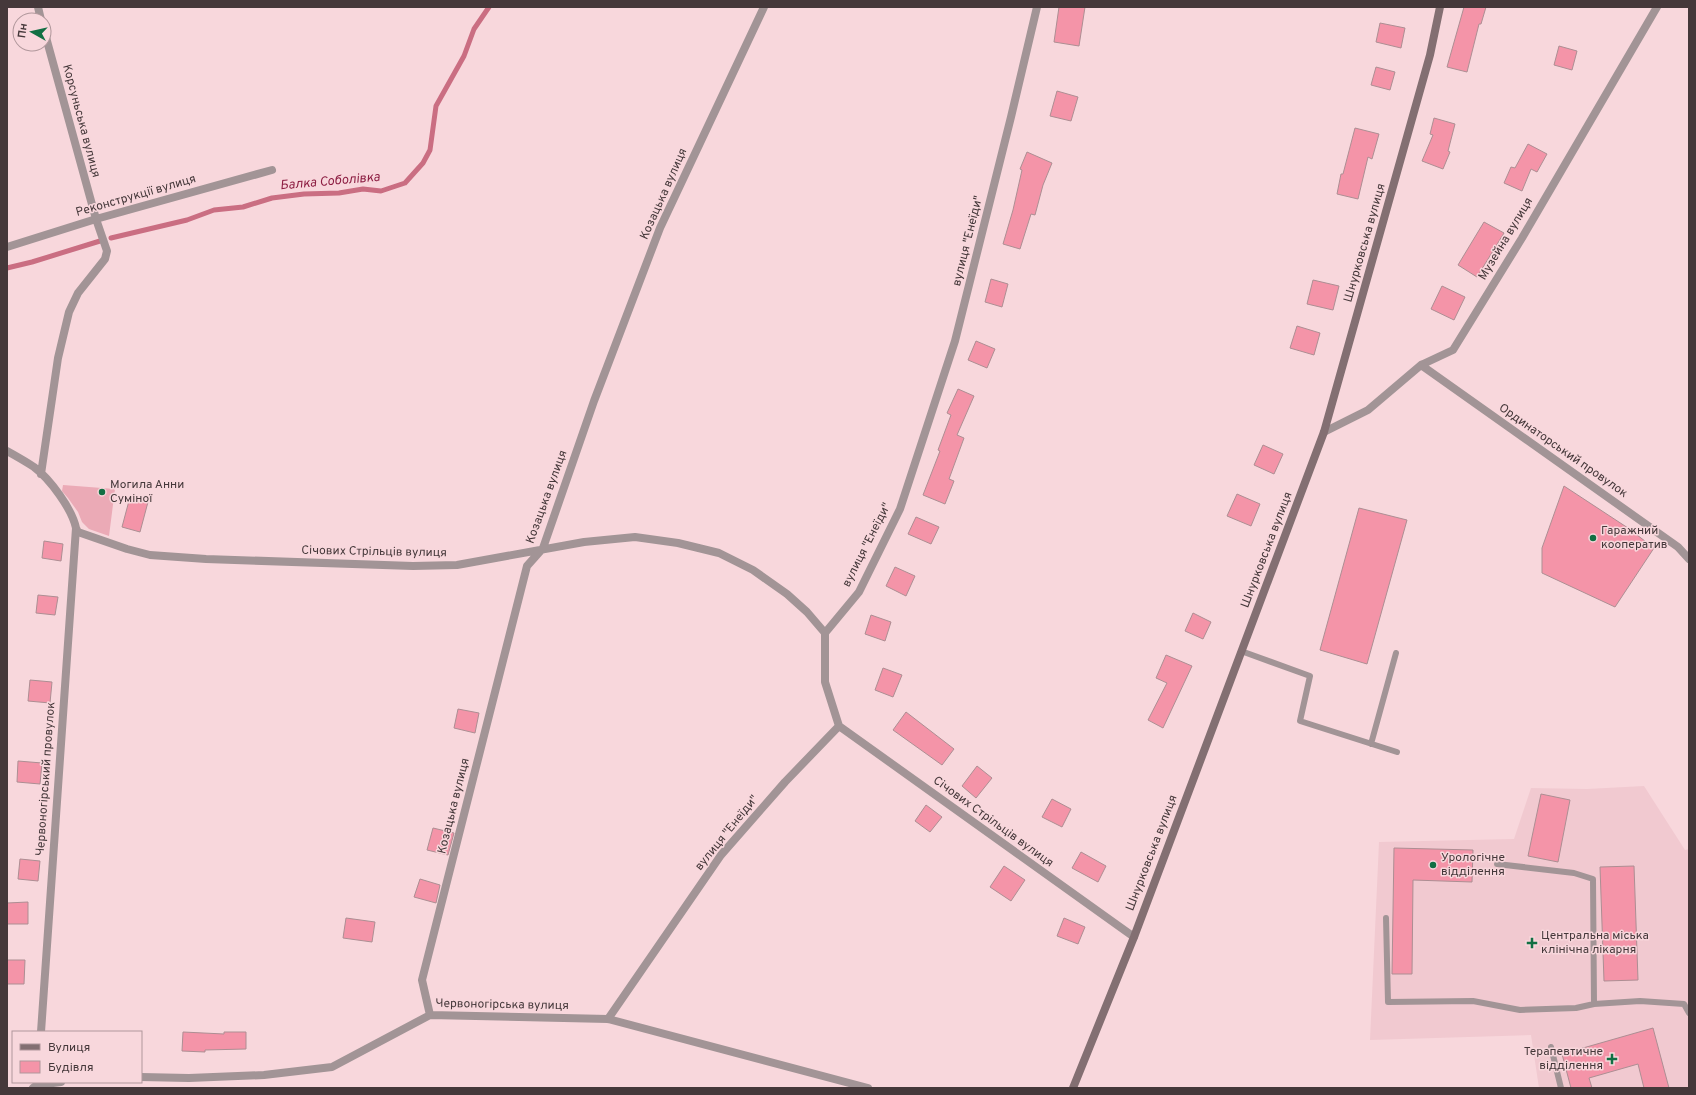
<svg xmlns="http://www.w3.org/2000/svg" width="1696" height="1095" font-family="Overpass,sans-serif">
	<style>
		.built { fill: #f1c9d0 }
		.green { fill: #ebaab6 }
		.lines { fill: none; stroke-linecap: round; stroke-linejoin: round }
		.stream { stroke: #ca6e82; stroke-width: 5 }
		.building { fill: #f494a8; stroke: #ad8e93 }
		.lane { stroke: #a29496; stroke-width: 6 }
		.street { stroke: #a29496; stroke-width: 8 }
		.secondary { stroke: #836f72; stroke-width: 8 }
		.poi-dot { fill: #116f43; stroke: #f8d7dc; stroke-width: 1.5 }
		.labels { text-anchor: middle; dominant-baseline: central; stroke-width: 3; stroke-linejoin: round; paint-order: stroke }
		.street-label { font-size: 12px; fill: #45383a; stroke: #f8d7dc }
		.poi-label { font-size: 12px; fill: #45383a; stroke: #f8d7dc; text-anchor: start }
		.water-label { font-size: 13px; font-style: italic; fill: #8c1c41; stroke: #f8d7dc }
	</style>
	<rect width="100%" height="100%" fill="#f8d7dc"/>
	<path class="built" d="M 1644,786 L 1685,850 L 1689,849 L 1689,1088 L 1539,1088 L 1531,1035 L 1370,1040 L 1379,842 L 1514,839 L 1531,788 L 1587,789 Z"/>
	<path class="green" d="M 63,485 L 115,489 L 109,536 L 89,529 L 82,522 L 78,512 L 68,498 L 62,491 Z"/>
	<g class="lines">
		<path class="stream" d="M 111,238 L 187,220 L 214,210 L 243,207 L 272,198 L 304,194 L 339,193 L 363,189 L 381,191 L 405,183 L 423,163 L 430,150 L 436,106 L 464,56 L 474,29 L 489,7
			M 7,268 L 32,262 L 100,241"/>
	</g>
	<path class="building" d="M 1059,7 L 1085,7 L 1079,46 L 1054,42 Z
		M 1464,7 L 1486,7 L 1481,24 L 1479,24 L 1467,72 L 1447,67 Z
		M 1380,23 L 1405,28 L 1401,48 L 1376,42 Z
		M 1559,46 L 1577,51 L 1572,70 L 1554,65 Z
		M 1376,67 L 1395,72 L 1390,90 L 1371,85 Z
		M 1057,91 L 1078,97 L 1071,121 L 1050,116 Z
		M 1434,118 L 1455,124 L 1448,151 L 1450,152 L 1443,169 L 1422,161 L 1433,135 L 1430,134 Z
		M 1355,128 L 1379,134 L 1372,159 L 1368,157 L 1358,199 L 1337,194 L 1341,174 L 1343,174 Z
		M 1528,144 L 1547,154 L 1537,172 L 1531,169 L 1522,191 L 1504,183 L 1511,167 L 1515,168 Z
		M 1027,152 L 1052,163 L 1043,185 L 1035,215 L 1031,214 L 1020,249 L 1003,244 L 1013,210 L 1022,170 L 1020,169 Z
		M 1484,222 L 1504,233 L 1477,277 L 1458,265 Z
		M 991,279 L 1008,284 L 1002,307 L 985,302 Z
		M 1313,280 L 1339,286 L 1333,310 L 1307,304 Z
		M 1442,286 L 1465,297 L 1454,320 L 1431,309 Z
		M 1297,326 L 1320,333 L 1314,355 L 1290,348 Z
		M 976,341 L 995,349 L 987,368 L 968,360 Z
		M 958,389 L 974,396 L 957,435 L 964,438 L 949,479 L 954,481 L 945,504 L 923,495 L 940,451 L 938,450 L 951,415 L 947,413 Z
		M 1263,445 L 1283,454 L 1274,474 L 1254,465 Z
		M 1564,486 L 1628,528 L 1654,548 L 1615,607 L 1542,573 L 1542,548 Z
		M 1237,494 L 1260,504 L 1251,526 L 1227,516 Z
		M 130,497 L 148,502 L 140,532 L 122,527 Z
		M 1359,508 L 1407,520 L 1367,664 L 1320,650 Z
		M 916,517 L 939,527 L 931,544 L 908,534 Z
		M 44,541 L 63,544 L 61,561 L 42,558 Z
		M 895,567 L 915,576 L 906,596 L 886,586 Z
		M 38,595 L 58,597 L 55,615 L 36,613 Z
		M 1193,613 L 1211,622 L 1203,639 L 1185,631 Z
		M 871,615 L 891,622 L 885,641 L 865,634 Z
		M 1166,655 L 1192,666 L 1163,728 L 1148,720 L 1167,683 L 1156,678 Z
		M 883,668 L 902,675 L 893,697 L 875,690 Z
		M 30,680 L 52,682 L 50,703 L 28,701 Z
		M 458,709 L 479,713 L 475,733 L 454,728 Z
		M 906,712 L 954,749 L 942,765 L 893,730 Z
		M 18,761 L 42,763 L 40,784 L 17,782 Z
		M 977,766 L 992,778 L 976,798 L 962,786 Z
		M 1541,794 L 1570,800 L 1558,862 L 1528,856 Z
		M 1052,799 L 1071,809 L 1062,827 L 1042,817 Z
		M 926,805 L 942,817 L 930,832 L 915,821 Z
		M 433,828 L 454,833 L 448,855 L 427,850 Z
		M 1394,848 L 1473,850 L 1472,882 L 1413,880 L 1412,974 L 1392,974 Z
		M 1081,852 L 1106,866 L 1098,882 L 1072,868 Z
		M 20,859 L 40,861 L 38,881 L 18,879 Z
		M 1004,866 L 1025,880 L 1011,901 L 990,887 Z
		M 1634,866 L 1638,980 L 1604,981 L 1600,867 Z
		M 420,879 L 440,885 L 436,903 L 414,897 Z
		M 28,902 L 28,924 L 7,924 L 7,903 Z
		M 346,918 L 375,922 L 372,942 L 343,938 Z
		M 1064,918 L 1085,927 L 1078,944 L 1057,936 Z
		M 7,960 L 25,960 L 24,984 L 7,984 Z
		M 1653,1028 L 1669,1088 L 1644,1088 L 1638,1064 L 1589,1078 L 1592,1088 L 1571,1088 L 1562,1054 Z
		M 183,1032 L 224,1034 L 224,1032 L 246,1032 L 246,1049 L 205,1050 L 205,1052 L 182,1051 Z"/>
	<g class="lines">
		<path class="lane" d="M 1241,651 L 1310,676 L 1300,721 L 1397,752
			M 1371,744 L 1396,653
			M 1386,918 L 1388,1002 L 1473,1001 L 1520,1010 L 1576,1008 L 1594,1004 L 1593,879 L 1574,873 L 1497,864
			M 1594,1004 L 1640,1001 L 1684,1004 L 1689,1013
			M 1551,1047 L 1561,1088"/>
		<path class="street" d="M 38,7 L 41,20
			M 7,247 L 96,219 L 272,170
			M 1421,365 L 1678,547 L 1689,559
			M 1324,432 L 1368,410 L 1421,365 L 1453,350 L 1522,238 L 1657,7
			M 7,451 C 16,456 25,461 34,467 C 50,479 72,509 76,528 L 41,1032
			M 41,474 L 58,358 L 69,312 L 78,293 L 105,259 L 107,251 L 96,219 L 44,30
			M 76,528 L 78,532 L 127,549 L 150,555 L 206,559 L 413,566 L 457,565 L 584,542 L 635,537 L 678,543 L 719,553 L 753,570 L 787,594 L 807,612 L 825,633
			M 839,726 L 1134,937
			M 430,1015 L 422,980 L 527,566 L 543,548 L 594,401 L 660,228 L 764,7
			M 608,1019 L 721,855 L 785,782 L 839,726 L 825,682 L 825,633 L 859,592 L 900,509 L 955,341 L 1011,117 L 1037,7
			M 141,1077 L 189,1078 L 264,1075 L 332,1067 L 430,1015 L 608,1019 L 868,1088
			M 33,1088 L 37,1085 L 61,1082"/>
		<path class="secondary" d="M 1073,1088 L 1134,937 L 1324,432 L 1430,55 L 1440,7"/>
	</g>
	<g class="poi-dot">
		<circle cx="102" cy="492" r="4"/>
		<circle cx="1593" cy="538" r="4"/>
		<circle cx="1433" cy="865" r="4"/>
		<path d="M1530 937h4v4h4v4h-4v4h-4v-4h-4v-4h4z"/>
		<path d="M1610 1053h4v4h4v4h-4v4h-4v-4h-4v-4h4z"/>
	</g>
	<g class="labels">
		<g class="street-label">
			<text transform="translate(81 121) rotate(75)">Корсуньська вулиця</text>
			<text transform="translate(664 194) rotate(-66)">Козацька вулиця</text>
			<text transform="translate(136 196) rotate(-16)">Реконструкції вулиця</text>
			<text transform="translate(1506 239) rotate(-59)">Музейна вулиця</text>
			<text transform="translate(968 241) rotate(-76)">вулиця "Енеїди"</text>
			<text transform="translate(1365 243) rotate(-74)">Шнурковська вулиця</text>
			<text transform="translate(1563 451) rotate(35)">Ординаторський провулок</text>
			<text transform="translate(547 497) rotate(-70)">Козацька вулиця</text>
			<text transform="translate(867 545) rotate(-63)">вулиця "Енеїди"</text>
			<text transform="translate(1267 550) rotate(-69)">Шнурковська вулиця</text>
			<text transform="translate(374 552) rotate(1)">Січових Стрільців вулиця</text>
			<text transform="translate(46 779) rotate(-86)">Червоногірський провулок</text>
			<text transform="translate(454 806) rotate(-76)">Козацька вулиця</text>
			<text transform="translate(993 822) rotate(36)">Січових Стрільців вулиця</text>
			<text transform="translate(727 833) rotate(-51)">вулиця "Енеїди"</text>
			<text transform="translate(1152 853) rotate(-69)">Шнурковська вулиця</text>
			<text transform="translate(502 1005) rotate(1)">Червоногірська вулиця</text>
		</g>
		<g class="poi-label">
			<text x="110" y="485">Могила Анни<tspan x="110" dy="14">Суміної</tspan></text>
			<text x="1601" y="531">Гаражний<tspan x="1601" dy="14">кооператив</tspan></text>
			<text x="1441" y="858">Урологічне<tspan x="1441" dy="14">відділення</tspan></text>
			<text x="1541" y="936">Центральна міська<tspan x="1541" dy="14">клінічна лікарня</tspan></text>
			<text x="1603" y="1052" text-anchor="end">Терапевтичне<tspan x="1603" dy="14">відділення</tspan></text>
		</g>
		<g class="water-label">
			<text transform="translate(330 182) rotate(-5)">Балка Соболівка</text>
		</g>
	</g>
	<rect width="1696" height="1095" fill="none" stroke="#45383a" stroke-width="16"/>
	<rect x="12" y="1031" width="130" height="52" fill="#f8d7dc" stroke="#b0979b"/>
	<rect x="20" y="1044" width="20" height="6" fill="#836f72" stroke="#b0979b"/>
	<text x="48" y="1051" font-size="12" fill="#45383a">Вулиця</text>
	<rect x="20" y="1061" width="20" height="12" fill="#f494a8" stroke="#b0979b"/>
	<text x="48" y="1071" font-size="12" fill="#45383a">Будівля</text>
	<g transform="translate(32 32) rotate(278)"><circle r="19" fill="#f8d7dc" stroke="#b0979b"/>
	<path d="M0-3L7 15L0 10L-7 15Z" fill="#116f43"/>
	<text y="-6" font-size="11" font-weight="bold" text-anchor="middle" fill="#45383a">Пн</text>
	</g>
</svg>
